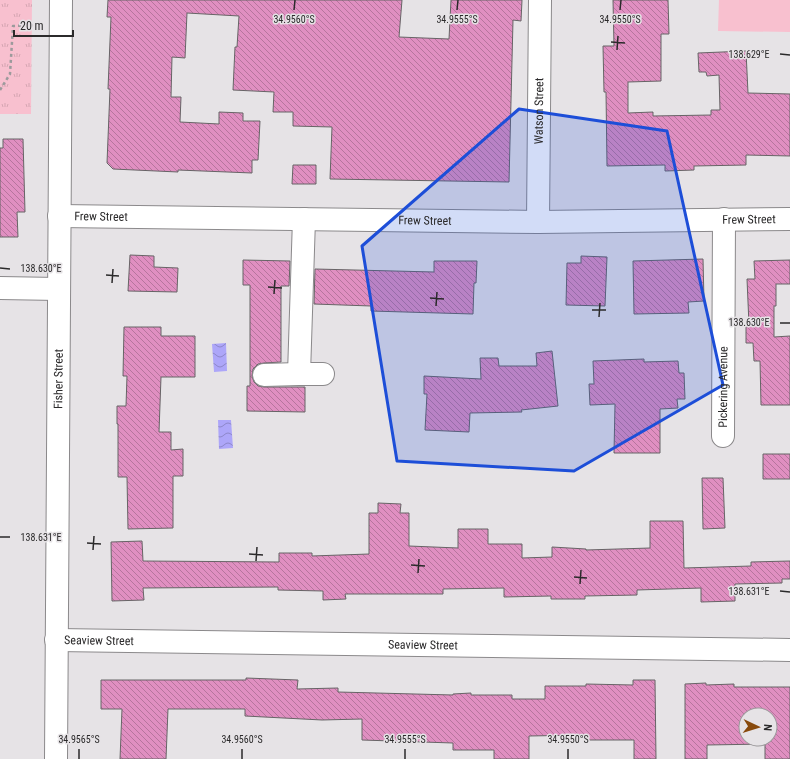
<svg xmlns="http://www.w3.org/2000/svg" width="790" height="759" font-family="'Roboto Condensed',sans-serif">
	<style>
		.grass { fill: url(#grass-tufts) }
		.garden { fill: #f8c0cf }
		.water { fill: url(#water-waves) }
		.building { fill: url(#building-back-hatch); stroke: #676466; fill-rule: evenodd }
		.lines { fill: none; stroke-linecap: round; stroke-linejoin: round }
		.minor-casing { stroke: #8b898b; stroke-width: 24 }
		.path { stroke: #9c9a9c; stroke-width: 2.5; stroke-dasharray: 3 3; stroke-linecap: butt }
		.minor { stroke: #fff; stroke-width: 22 }
		.marked { fill: #1d4ed8; fill-opacity: 0.2; stroke: #1d4ed8; stroke-width: 3; stroke-linejoin: round }
		.ticks { fill: none; stroke: #2b2a2b; stroke-width: 1.5 }
		.labels { text-anchor: middle; dominant-baseline: central; stroke-width: 3; stroke-linejoin: round; paint-order: stroke }
		.street-label { font-size: 12px; fill: #2b2a2b; stroke: #e6e3e6 }
		.ticks-label { font-size: 10px; text-anchor: middle; fill: #2b2a2b; stroke: #e6e3e6; stroke-width: 3; stroke-linejoin: round; paint-order: stroke }
	</style>
	<defs>
		<pattern id="grass-tufts" width="24" height="20" patternUnits="userSpaceOnUse"><rect width="24" height="20" fill="#f8c0cf"/><path d="M3 7l-1-3M5 7V3M7 7l1-3M15 17l-1-3M17 17v-4M19 17l1-3" fill="none" stroke="#d5a5b2"/></pattern>
		<pattern id="water-waves" width="16" height="10" patternUnits="userSpaceOnUse"><rect width="16" height="10" fill="#ada6f9"/><path d="M0 5q4-4 8 0t8 0" fill="none" stroke="#8d87ca"/></pattern>
		<pattern id="building-back-hatch" width="6" height="6" patternUnits="userSpaceOnUse"><rect width="6" height="6" fill="#e08fc1"/><path d="M-1 5l2 2M0 0l6 6M5-1l2 2" fill="none" stroke="#b6759d"/></pattern>
	</defs>
	<rect width="100%" height="100%" fill="#e6e3e6"/>
	<path class="grass" d="M 0,0 L 32,0 L 31,114 L 0,114 Z"/>
	<path class="garden" d="M 719,0 L 790,0 L 790,32 L 718,31 Z"/>
	<path class="water" d="M 226,343 L 227,371 L 214,372 L 212,344 Z
		M 231,420 L 233,448 L 219,449 L 218,420 Z"/>
	<path class="building" d="M 108,0 L 402,0 L 399,37 L 449,39 L 451,0 L 522,0 L 521,21 L 513,20 L 509,182 L 330,179 L 332,127 L 293,126 L 293,112 L 273,112 L 274,92 L 233,90 L 235,47 L 237,47 L 239,16 L 187,13 L 185,58 L 172,57 L 171,97 L 181,97 L 180,122 L 219,124 L 219,112 L 243,113 L 243,121 L 260,121 L 258,160 L 252,160 L 252,173 L 178,170 L 178,172 L 113,169 L 107,163 L 110,89 L 108,89 L 111,17 L 107,17 Z
		M 613,0 L 668,0 L 669,34 L 661,34 L 661,81 L 628,82 L 628,113 L 653,112 L 653,116 L 711,115 L 711,110 L 720,110 L 719,75 L 707,76 L 706,72 L 699,72 L 698,53 L 746,51 L 748,93 L 790,94 L 790,156 L 746,155 L 746,165 L 694,166 L 694,170 L 665,171 L 665,165 L 607,166 L 606,92 L 604,92 L 603,46 L 614,46 Z
		M 3,139 L 23,139 L 25,212 L 17,212 L 18,237 L 0,237 L 0,148 L 3,148 Z
		M 293,165 L 316,165 L 316,184 L 292,184 Z
		M 130,255 L 154,256 L 154,267 L 178,268 L 177,292 L 128,291 Z
		M 581,256 L 607,257 L 605,306 L 566,305 L 567,263 L 581,263 Z
		M 703,259 L 704,301 L 688,302 L 689,313 L 634,314 L 633,261 Z
		M 243,260 L 290,261 L 289,286 L 281,286 L 281,362 L 264,363 L 258,364 L 253,369 L 252,376 L 254,382 L 258,386 L 264,387 L 305,387 L 305,412 L 247,411 L 247,386 L 250,386 L 250,285 L 243,285 Z
		M 790,260 L 790,284 L 776,284 L 776,306 L 774,306 L 774,337 L 790,336 L 790,405 L 761,405 L 760,361 L 754,361 L 753,343 L 746,343 L 746,325 L 749,325 L 747,279 L 755,279 L 754,261 Z
		M 434,261 L 477,261 L 476,283 L 474,283 L 473,314 L 371,311 L 371,306 L 314,304 L 315,269 L 434,272 Z
		M 124,327 L 161,327 L 161,336 L 195,336 L 195,377 L 161,377 L 159,432 L 171,432 L 171,450 L 183,449 L 183,476 L 173,476 L 173,528 L 128,529 L 127,477 L 118,477 L 118,424 L 117,424 L 117,406 L 126,406 L 127,376 L 123,376 Z
		M 552,351 L 558,406 L 521,410 L 522,412 L 470,413 L 469,432 L 425,430 L 427,394 L 424,394 L 424,376 L 481,379 L 480,358 L 498,358 L 499,366 L 537,366 L 536,353 Z
		M 644,359 L 644,362 L 678,361 L 679,373 L 684,373 L 685,399 L 677,399 L 678,408 L 660,409 L 660,453 L 614,453 L 615,404 L 590,405 L 589,384 L 594,384 L 593,361 Z
		M 763,454 L 790,454 L 790,479 L 763,479 Z
		M 702,478 L 723,478 L 725,528 L 703,529 Z
		M 378,503 L 401,504 L 400,513 L 409,513 L 409,546 L 458,548 L 458,529 L 488,529 L 488,544 L 522,544 L 522,558 L 552,557 L 552,547 L 586,549 L 586,550 L 650,548 L 650,521 L 683,521 L 684,568 L 751,566 L 751,562 L 790,561 L 790,579 L 782,579 L 782,583 L 735,584 L 735,601 L 701,602 L 701,588 L 637,590 L 637,595 L 585,596 L 585,599 L 551,599 L 551,596 L 504,597 L 504,588 L 443,589 L 443,594 L 345,594 L 346,599 L 323,600 L 323,591 L 278,590 L 278,587 L 143,588 L 144,600 L 112,601 L 111,542 L 142,541 L 143,561 L 279,562 L 279,553 L 312,553 L 312,556 L 369,554 L 369,513 L 378,513 Z
		M 246,678 L 298,680 L 297,689 L 338,688 L 338,692 L 453,695 L 453,694 L 471,693 L 471,695 L 512,695 L 512,699 L 545,699 L 545,686 L 586,686 L 586,684 L 633,685 L 633,680 L 655,680 L 656,759 L 634,759 L 634,740 L 585,740 L 585,735 L 529,736 L 529,759 L 494,759 L 494,750 L 453,750 L 453,743 L 362,740 L 362,719 L 322,720 L 245,716 L 245,709 L 168,709 L 166,759 L 120,759 L 122,709 L 101,709 L 101,680 L 246,680 Z
		M 706,683 L 706,685 L 734,684 L 734,687 L 790,687 L 790,759 L 765,759 L 765,744 L 707,745 L 707,759 L 685,759 L 685,684 ZM 746,715 L 770,715 L 770,739 L 746,739 Z"/>
	<g class="lines">
		<defs>
			<g id="minor">
				<path id="s1" d="M 59,216 L 538,222 L 790,219"/>
				<path d="M 304,219 L 299,374 L 323,374"/>
				<path id="s2" d="M 538,222 L 540,0"/>
				<path d="M 0,288 L 58,289"/>
				<path d="M 264,375 L 299,374"/>
				<path id="s3" d="M 723,436 L 724,219"/>
				<path id="s4" d="M 56,640 L 790,650"/>
				<path id="s5" d="M 56,759 L 61,0"/>
			</g>
		</defs>
		<use href="#minor" class="minor-casing"/>
		<path class="path" d="M 0,90 L 10,74 L 13,26 L 40,25"/>
		<use href="#minor" class="minor"/>
	</g>
	<path class="marked" d="M 519,109 L 667,131 L 723,385 L 574,471 L 397,461 L 362,246 Z"/>
	<path class="ticks" d="M 294,10 L 295,0M 457,10 L 458,0M 620,10 L 621,0M 611,42 L 625,43M 617,50 L 618,36M 780,54 L 790,55M 0,268 L 10,269M 106,275 L 119,276M 112,283 L 113,269M 268,287 L 282,288M 274,294 L 275,280M 430,298 L 444,299M 436,306 L 437,292M 592,310 L 606,310M 599,317 L 600,303M 780,323 L 790,323M 0,537 L 10,537M 87,543 L 101,544M 93,550 L 94,536M 249,554 L 263,555M 256,561 L 257,547M 411,565 L 425,566M 418,573 L 419,559M 574,577 L 587,578M 580,584 L 581,570M 780,591 L 790,592M 79,759 L 79,749M 242,759 L 242,749M 405,759 L 405,749M 568,759 L 568,749"/>
	<g class="labels">
		<g class="street-label">
			<text stroke="none"><textPath href="#s2" startOffset="111">Watson Street</textPath></text>
			<text stroke="none"><textPath href="#s1" startOffset="42">Frew Street</textPath></text>
			<text stroke="none"><textPath href="#s1" startOffset="690">Frew Street</textPath></text>
			<text stroke="none"><textPath href="#s1" startOffset="366">Frew Street</textPath></text>
			<text stroke="none"><textPath href="#s5" startOffset="380">Fisher Street</textPath></text>
			<text stroke="none"><textPath href="#s3" startOffset="49">Pickering Avenue</textPath></text>
			<text stroke="none"><textPath href="#s4" startOffset="43">Seaview Street</textPath></text>
			<text stroke="none"><textPath href="#s4" startOffset="367">Seaview Street</textPath></text>
		</g>
	</g>
	<g class="ticks-label">
		<text x="294" y="23">34.9560°S</text>
		<text x="457" y="23">34.9555°S</text>
		<text x="620" y="23">34.9550°S</text>
		<text x="749" y="58">138.629°E</text>
		<text x="41" y="272">138.630°E</text>
		<text x="749" y="326">138.630°E</text>
		<text x="41" y="541">138.631°E</text>
		<text x="749" y="595">138.631°E</text>
		<text x="79" y="743">34.9565°S</text>
		<text x="242" y="743">34.9560°S</text>
		<text x="405" y="743">34.9555°S</text>
		<text x="568" y="743">34.9550°S</text>
	</g>
	<g transform="translate(758 727) rotate(94)"><circle r="19" fill="#e6e3e6" stroke="#9b999b"/>
	<path d="M0-3L7 15L0 10L-7 15Z" fill="#884a0d"/>
	<text y="-6" font-size="11" font-weight="bold" text-anchor="middle" fill="#2b2a2b">N</text>
	</g>
	<path d="M14 30v6h59v-6" fill="none" stroke="#2b2a2b" stroke-width="2"/>
	<text x="20" y="30" font-size="12" fill="#2b2a2b" stroke="#e6e3e6" stroke-width="3" paint-order="stroke">20 m</text>
</svg>
